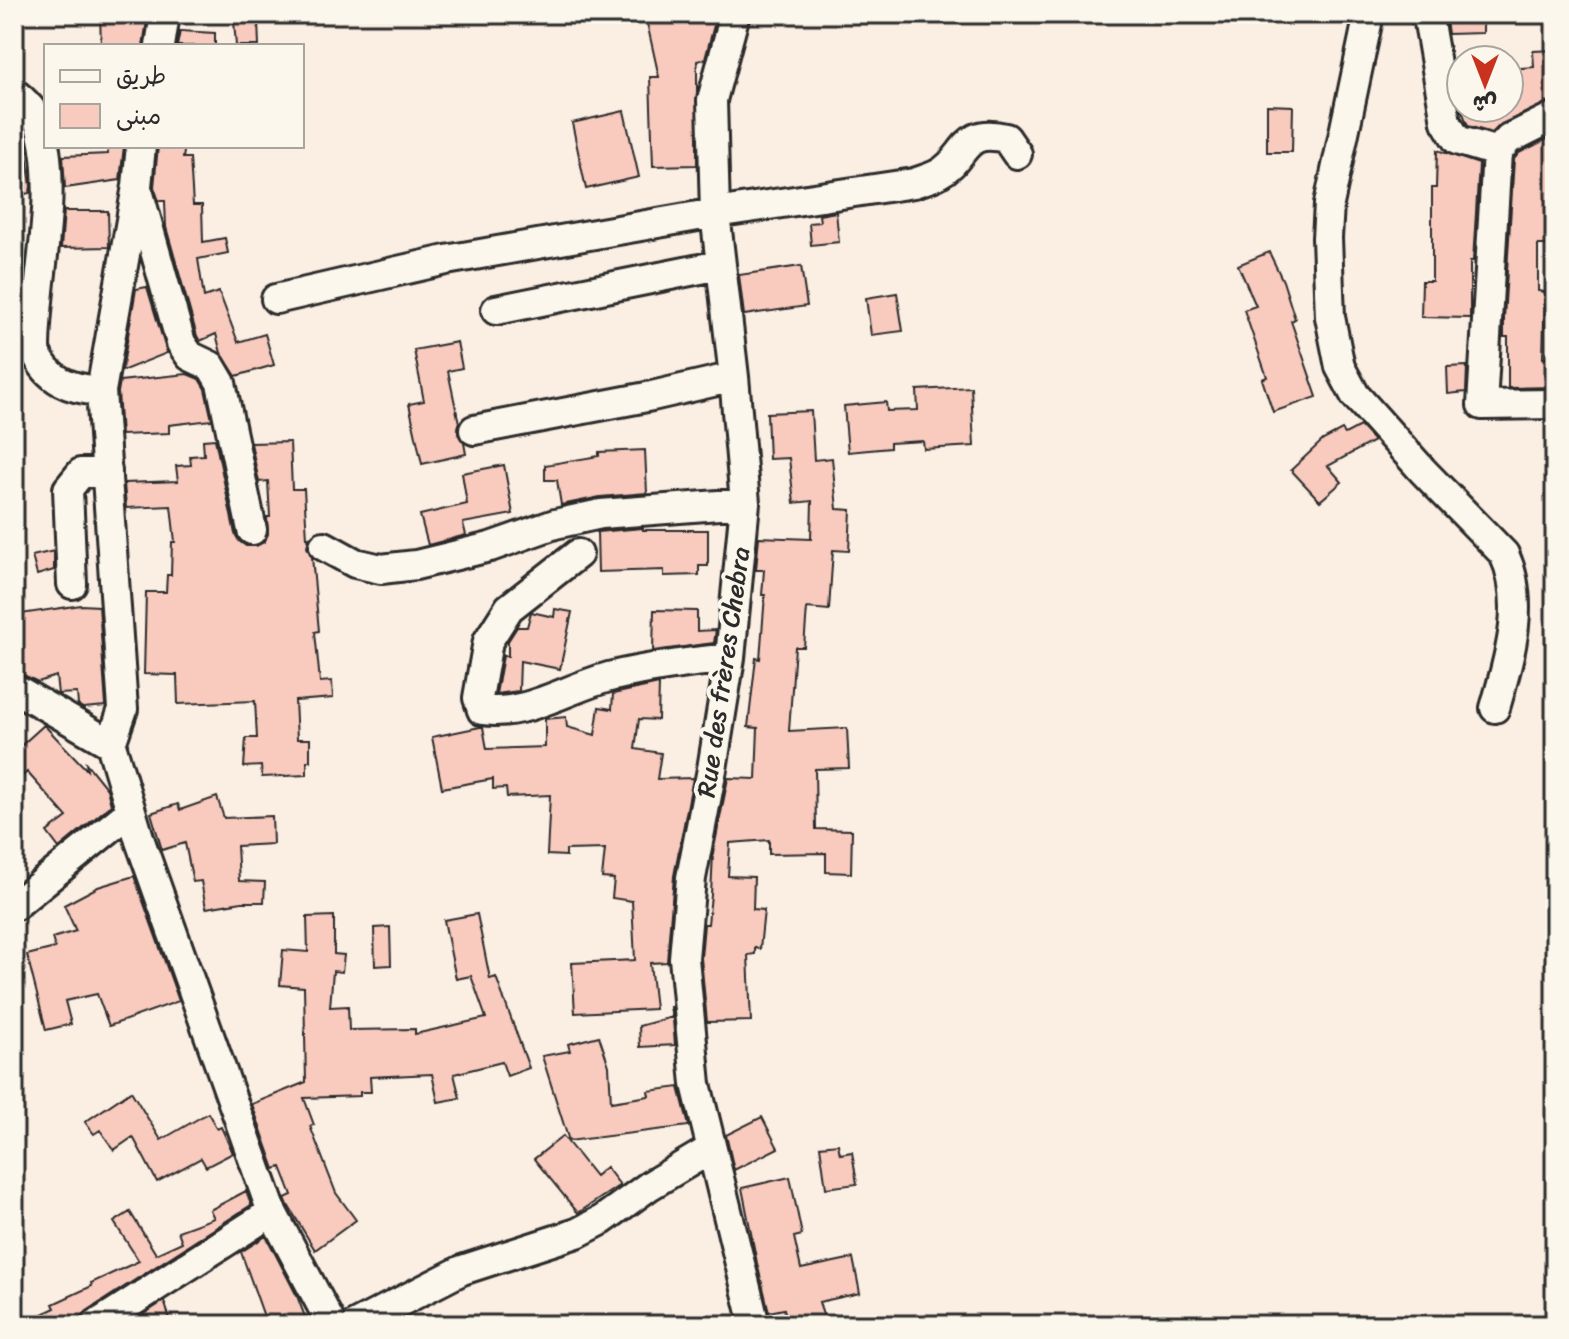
<svg xmlns="http://www.w3.org/2000/svg" width="1569" height="1339" font-family="Sriracha,'Playpen Sans Arabic',sans-serif">
	<style>
		.building { fill: #f9cabe; stroke: #2b2b2b; stroke-width: 2 }
		.lines { fill: none; stroke-linecap: round; stroke-linejoin: round }
		.minor-casing { stroke: #2b2b2b; stroke-width: 34 }
		.minor { stroke: #fbf7ec; stroke-width: 28 }
		.labels { text-anchor: middle; dominant-baseline: central; stroke-width: 8; stroke-linejoin: round; paint-order: stroke }
		.street-label { font-size: 26px; fill: #2b2b2b; stroke: #fbf7ec }
	</style>
	<rect width="100%" height="100%" fill="#fbeee3"/>
	<filter id="ink" filterUnits="userSpaceOnUse"><feTurbulence type="fractalNoise" baseFrequency=".0125" numOctaves="2"/><feDisplacementMap in="SourceGraphic" scale="16" xChannelSelector="R" yChannelSelector="G"/><feConvolveMatrix kernelMatrix="1 2 1 2 8 2 1 2 1" color-interpolation-filters="sRGB"/></filter>
	<g filter="url(#ink)">
		<path class="building" d="M 100,14 L 148,14 L 143,46 L 101,46 Z
			M 645,14 L 717,14 L 705,59 L 697,61 L 697,165 L 653,166 L 650,77 L 659,77 Z
			M 1445,14 L 1483,14 L 1483,33 L 1448,34 Z
			M 258,20 L 259,46 L 236,46 L 234,21 Z
			M 180,31 L 215,33 L 215,46 L 177,46 Z
			M 1555,50 L 1555,99 L 1501,124 L 1492,133 L 1468,126 L 1461,108 L 1509,108 L 1509,69 L 1534,67 L 1533,51 Z
			M 1267,105 L 1293,106 L 1292,152 L 1267,152 Z
			M 624,111 L 639,177 L 586,189 L 572,123 Z
			M 14,124 L 20,124 L 24,132 L 31,186 L 30,193 L 14,196 Z
			M 1555,135 L 1555,245 L 1538,245 L 1538,291 L 1545,292 L 1543,358 L 1555,358 L 1555,387 L 1508,388 L 1508,337 L 1504,337 L 1504,319 L 1514,159 L 1519,153 Z
			M 107,146 L 124,146 L 120,180 L 65,188 L 63,156 L 108,154 Z
			M 158,146 L 185,146 L 183,158 L 190,158 L 193,205 L 202,205 L 203,242 L 225,238 L 228,253 L 198,259 L 204,297 L 219,292 L 238,342 L 265,334 L 274,365 L 236,376 L 221,353 L 216,334 L 200,341 L 197,336 L 166,227 L 165,201 L 159,201 L 154,187 Z
			M 1437,150 L 1479,164 L 1473,261 L 1470,261 L 1470,318 L 1421,317 L 1422,281 L 1432,281 L 1432,188 L 1436,188 Z
			M 64,211 L 108,211 L 109,247 L 61,248 Z
			M 836,212 L 839,242 L 811,245 L 809,223 L 820,222 L 819,215 Z
			M 1269,252 L 1283,281 L 1295,319 L 1291,321 L 1317,397 L 1273,412 L 1262,379 L 1267,377 L 1244,310 L 1256,306 L 1238,265 Z
			M 801,266 L 807,306 L 744,315 L 739,275 Z
			M 147,287 L 167,353 L 122,371 L 136,289 Z
			M 897,293 L 903,331 L 871,335 L 866,298 Z
			M 457,342 L 462,368 L 448,371 L 459,423 L 458,434 L 464,443 L 466,454 L 422,464 L 409,404 L 424,401 L 414,350 Z
			M 1467,366 L 1466,392 L 1448,394 L 1447,367 Z
			M 187,374 L 199,379 L 205,389 L 212,420 L 169,425 L 169,433 L 121,435 L 118,392 L 120,381 Z
			M 971,387 L 974,446 L 924,449 L 923,441 L 890,443 L 890,448 L 848,452 L 844,406 L 886,402 L 887,411 L 918,410 L 917,390 Z
			M 811,411 L 814,460 L 832,458 L 837,509 L 851,510 L 849,551 L 833,550 L 829,610 L 807,608 L 804,647 L 795,647 L 789,731 L 847,728 L 849,768 L 815,769 L 816,829 L 852,830 L 851,873 L 826,872 L 826,853 L 769,854 L 769,840 L 730,843 L 728,876 L 754,877 L 753,909 L 764,910 L 760,949 L 755,948 L 755,954 L 748,955 L 751,1021 L 707,1022 L 701,958 L 704,924 L 708,924 L 711,895 L 713,853 L 728,778 L 756,779 L 758,728 L 748,727 L 756,658 L 760,659 L 765,595 L 762,595 L 764,570 L 756,570 L 759,537 L 811,539 L 812,501 L 794,503 L 789,458 L 769,459 L 767,413 Z
			M 1360,426 L 1374,441 L 1328,466 L 1342,482 L 1320,501 L 1291,470 L 1323,440 L 1342,430 L 1345,434 Z
			M 215,439 L 235,534 L 239,541 L 246,546 L 256,546 L 264,542 L 268,534 L 267,517 L 270,517 L 268,481 L 259,482 L 251,443 L 290,442 L 292,489 L 304,489 L 307,538 L 309,537 L 307,547 L 312,557 L 319,631 L 315,632 L 320,682 L 332,681 L 333,698 L 295,701 L 297,739 L 310,739 L 310,761 L 307,761 L 307,775 L 262,777 L 261,766 L 244,767 L 246,738 L 257,738 L 255,701 L 178,704 L 177,675 L 144,674 L 146,592 L 166,592 L 167,575 L 171,575 L 172,542 L 175,542 L 171,506 L 126,508 L 124,483 L 178,481 L 176,466 L 191,465 L 190,456 L 204,455 L 203,440 Z
			M 645,450 L 647,493 L 600,497 L 561,505 L 557,480 L 545,480 L 545,465 L 599,456 L 599,452 Z
			M 504,465 L 513,514 L 463,523 L 466,535 L 428,545 L 420,515 L 467,504 L 462,473 Z
			M 643,528 L 643,530 L 708,530 L 708,566 L 699,566 L 699,575 L 664,576 L 664,570 L 598,572 L 597,532 Z
			M 54,551 L 54,570 L 37,575 L 32,556 Z
			M 81,605 L 99,606 L 106,706 L 83,708 L 78,705 L 77,693 L 58,694 L 56,676 L 38,682 L 15,671 L 14,668 L 14,615 Z
			M 555,609 L 572,612 L 560,669 L 520,661 L 519,691 L 496,694 L 503,656 L 508,656 L 508,641 L 517,627 L 527,627 L 531,612 L 554,617 Z
			M 654,610 L 697,611 L 697,631 L 716,630 L 714,643 L 653,651 Z
			M 659,684 L 658,720 L 639,719 L 635,749 L 661,753 L 657,779 L 693,778 L 674,876 L 667,962 L 650,963 L 655,1009 L 575,1013 L 572,963 L 635,960 L 632,901 L 612,898 L 614,879 L 602,878 L 605,849 L 566,850 L 566,856 L 547,855 L 550,795 L 507,797 L 506,788 L 493,789 L 493,779 L 442,788 L 432,737 L 480,727 L 483,727 L 487,749 L 545,747 L 545,719 L 566,717 L 567,727 L 595,735 L 599,707 L 612,709 L 613,694 Z
			M 44,725 L 87,770 L 86,763 L 107,789 L 111,805 L 59,848 L 47,832 L 67,817 L 27,772 L 14,783 L 14,752 Z
			M 217,797 L 224,818 L 272,816 L 273,844 L 237,846 L 239,881 L 265,882 L 264,902 L 242,902 L 206,908 L 201,881 L 193,882 L 185,843 L 162,850 L 151,813 L 178,804 L 180,810 Z
			M 134,876 L 179,1001 L 109,1026 L 97,994 L 65,1001 L 71,1024 L 46,1030 L 27,955 L 55,948 L 52,938 L 76,931 L 64,905 L 98,887 Z
			M 477,914 L 490,979 L 496,977 L 529,1068 L 507,1076 L 502,1062 L 454,1074 L 460,1098 L 438,1102 L 432,1074 L 370,1077 L 371,1092 L 360,1092 L 360,1096 L 304,1098 L 314,1125 L 310,1126 L 336,1193 L 356,1220 L 315,1250 L 288,1205 L 285,1198 L 292,1195 L 281,1167 L 275,1169 L 252,1104 L 306,1082 L 304,987 L 280,985 L 283,950 L 308,952 L 307,917 L 334,916 L 334,954 L 344,955 L 342,972 L 333,971 L 330,1007 L 348,1006 L 349,1030 L 415,1029 L 415,1034 L 486,1018 L 471,976 L 456,979 L 444,920 Z
			M 390,927 L 391,965 L 375,966 L 374,928 Z
			M 670,1007 L 672,1007 L 675,1045 L 640,1047 L 639,1026 L 672,1017 Z
			M 599,1036 L 609,1066 L 611,1102 L 649,1096 L 648,1091 L 679,1087 L 689,1126 L 569,1141 L 542,1056 L 570,1051 L 568,1044 Z
			M 131,1091 L 161,1140 L 208,1113 L 217,1129 L 221,1127 L 233,1153 L 206,1167 L 201,1158 L 157,1182 L 133,1137 L 114,1150 L 100,1130 L 94,1134 L 85,1122 Z
			M 762,1117 L 778,1148 L 734,1170 L 726,1135 Z
			M 563,1136 L 595,1176 L 606,1167 L 620,1185 L 578,1213 L 534,1159 Z
			M 838,1144 L 840,1154 L 852,1152 L 857,1184 L 826,1188 L 820,1146 Z
			M 790,1177 L 802,1235 L 794,1237 L 801,1269 L 853,1258 L 860,1293 L 819,1302 L 826,1325 L 788,1325 L 784,1309 L 769,1312 L 757,1263 L 742,1188 Z
			M 246,1191 L 251,1205 L 87,1311 L 81,1317 L 79,1325 L 19,1325 L 55,1308 L 53,1304 L 92,1286 L 91,1283 L 139,1261 L 114,1222 L 130,1212 L 156,1254 L 182,1242 L 178,1231 L 214,1218 L 210,1210 Z
			M 266,1236 L 297,1296 L 305,1317 L 283,1325 L 267,1325 L 241,1252 Z
			M 164,1301 L 172,1325 L 127,1325 Z"/>
		<g class="lines">
			<defs>
				<path id="minor" d="M 735,14 L 712,100 L 715,213 L 734,377 L 745,503 L 730,658 L 712,769 L 691,878 L 684,958 L 696,1084 L 755,1325
					M 1369,14 L 1329,204 L 1327,238 L 1330,317 L 1340,367 L 1355,395 L 1423,471 L 1504,554 C 1527,603 1509,659 1495,708
					M 1424,14 L 1428,17 L 1446,122 L 1457,140 L 1497,152
					M 160,46 L 165,14
					M 14,93 C 27,103 39,116 42,133 C 58,202 35,280 35,351 C 48,381 70,389 101,391
					M 1555,116 L 1509,139 L 1497,152 L 1482,405 L 1555,404
					M 139,194 L 181,343 L 190,356 L 211,366 L 221,383 L 252,530
					M 276,299 L 446,260 L 715,213 L 914,183 C 922,180 931,178 938,174 C 968,158 961,127 1006,138 L 1017,154
					M 496,310 L 720,265
					M 474,430 L 652,396 L 734,377
					M 324,546 L 355,563 L 381,569 L 416,565 L 490,547 L 555,524 L 601,514 L 745,503
					M 578,554 L 509,608 L 488,641 L 478,698 L 482,710 C 527,717 570,686 613,676 C 651,667 691,662 730,658
					M 72,584 L 68,489 L 81,473 L 107,471
					M 14,688 L 111,744 L 140,841 L 272,1212 L 332,1325
					M 111,744 L 123,709 L 101,391 L 137,186 L 141,146
					M 14,906 L 131,811
					M 96,1325 L 272,1212
					M 355,1325 L 462,1270 L 577,1233 L 602,1220 L 649,1186 L 711,1149"/>
			</defs>
			<use href="#minor" class="minor-casing"/>
			<use href="#minor" class="minor"/>
		</g>
	</g>
	<g class="labels">
		<g class="street-label">
			<text transform="translate(723 672) rotate(-82)">Rue des frères Chebra</text>
		</g>
	</g>
	<rect width="1569" height="1339" fill="none" stroke="#fbf7ec" stroke-width="48"/>
	<rect x="24" y="24" width="1521" height="1291" fill="none" stroke="#2b2b2b" stroke-width="3" filter="url(#ink)"/>
	<rect x="44" y="44" width="260" height="104" fill="#fbf7ec" stroke="#a8a59f" stroke-width="2"/>
	<rect x="60" y="70" width="40" height="12" fill="#fbf7ec" stroke="#a8a59f" stroke-width="2"/>
	<text x="116" y="84" font-size="24" fill="#2b2b2b">طريق</text>
	<rect x="60" y="104" width="40" height="24" fill="#f9cabe" stroke="#a8a59f" stroke-width="2"/>
	<text x="116" y="124" font-size="24" fill="#2b2b2b">مبنى</text>
	<g transform="translate(1485 84) rotate(180)"><circle r="38" fill="#fbf7ec" stroke="#a8a59f" stroke-width="2"/>
	<path d="M0-6L14 30L0 20L-14 30Z" fill="#c8321e"/>
	<text y="-12" font-size="22" font-weight="bold" text-anchor="middle" fill="#2b2b2b">ش</text>
	</g>
</svg>
